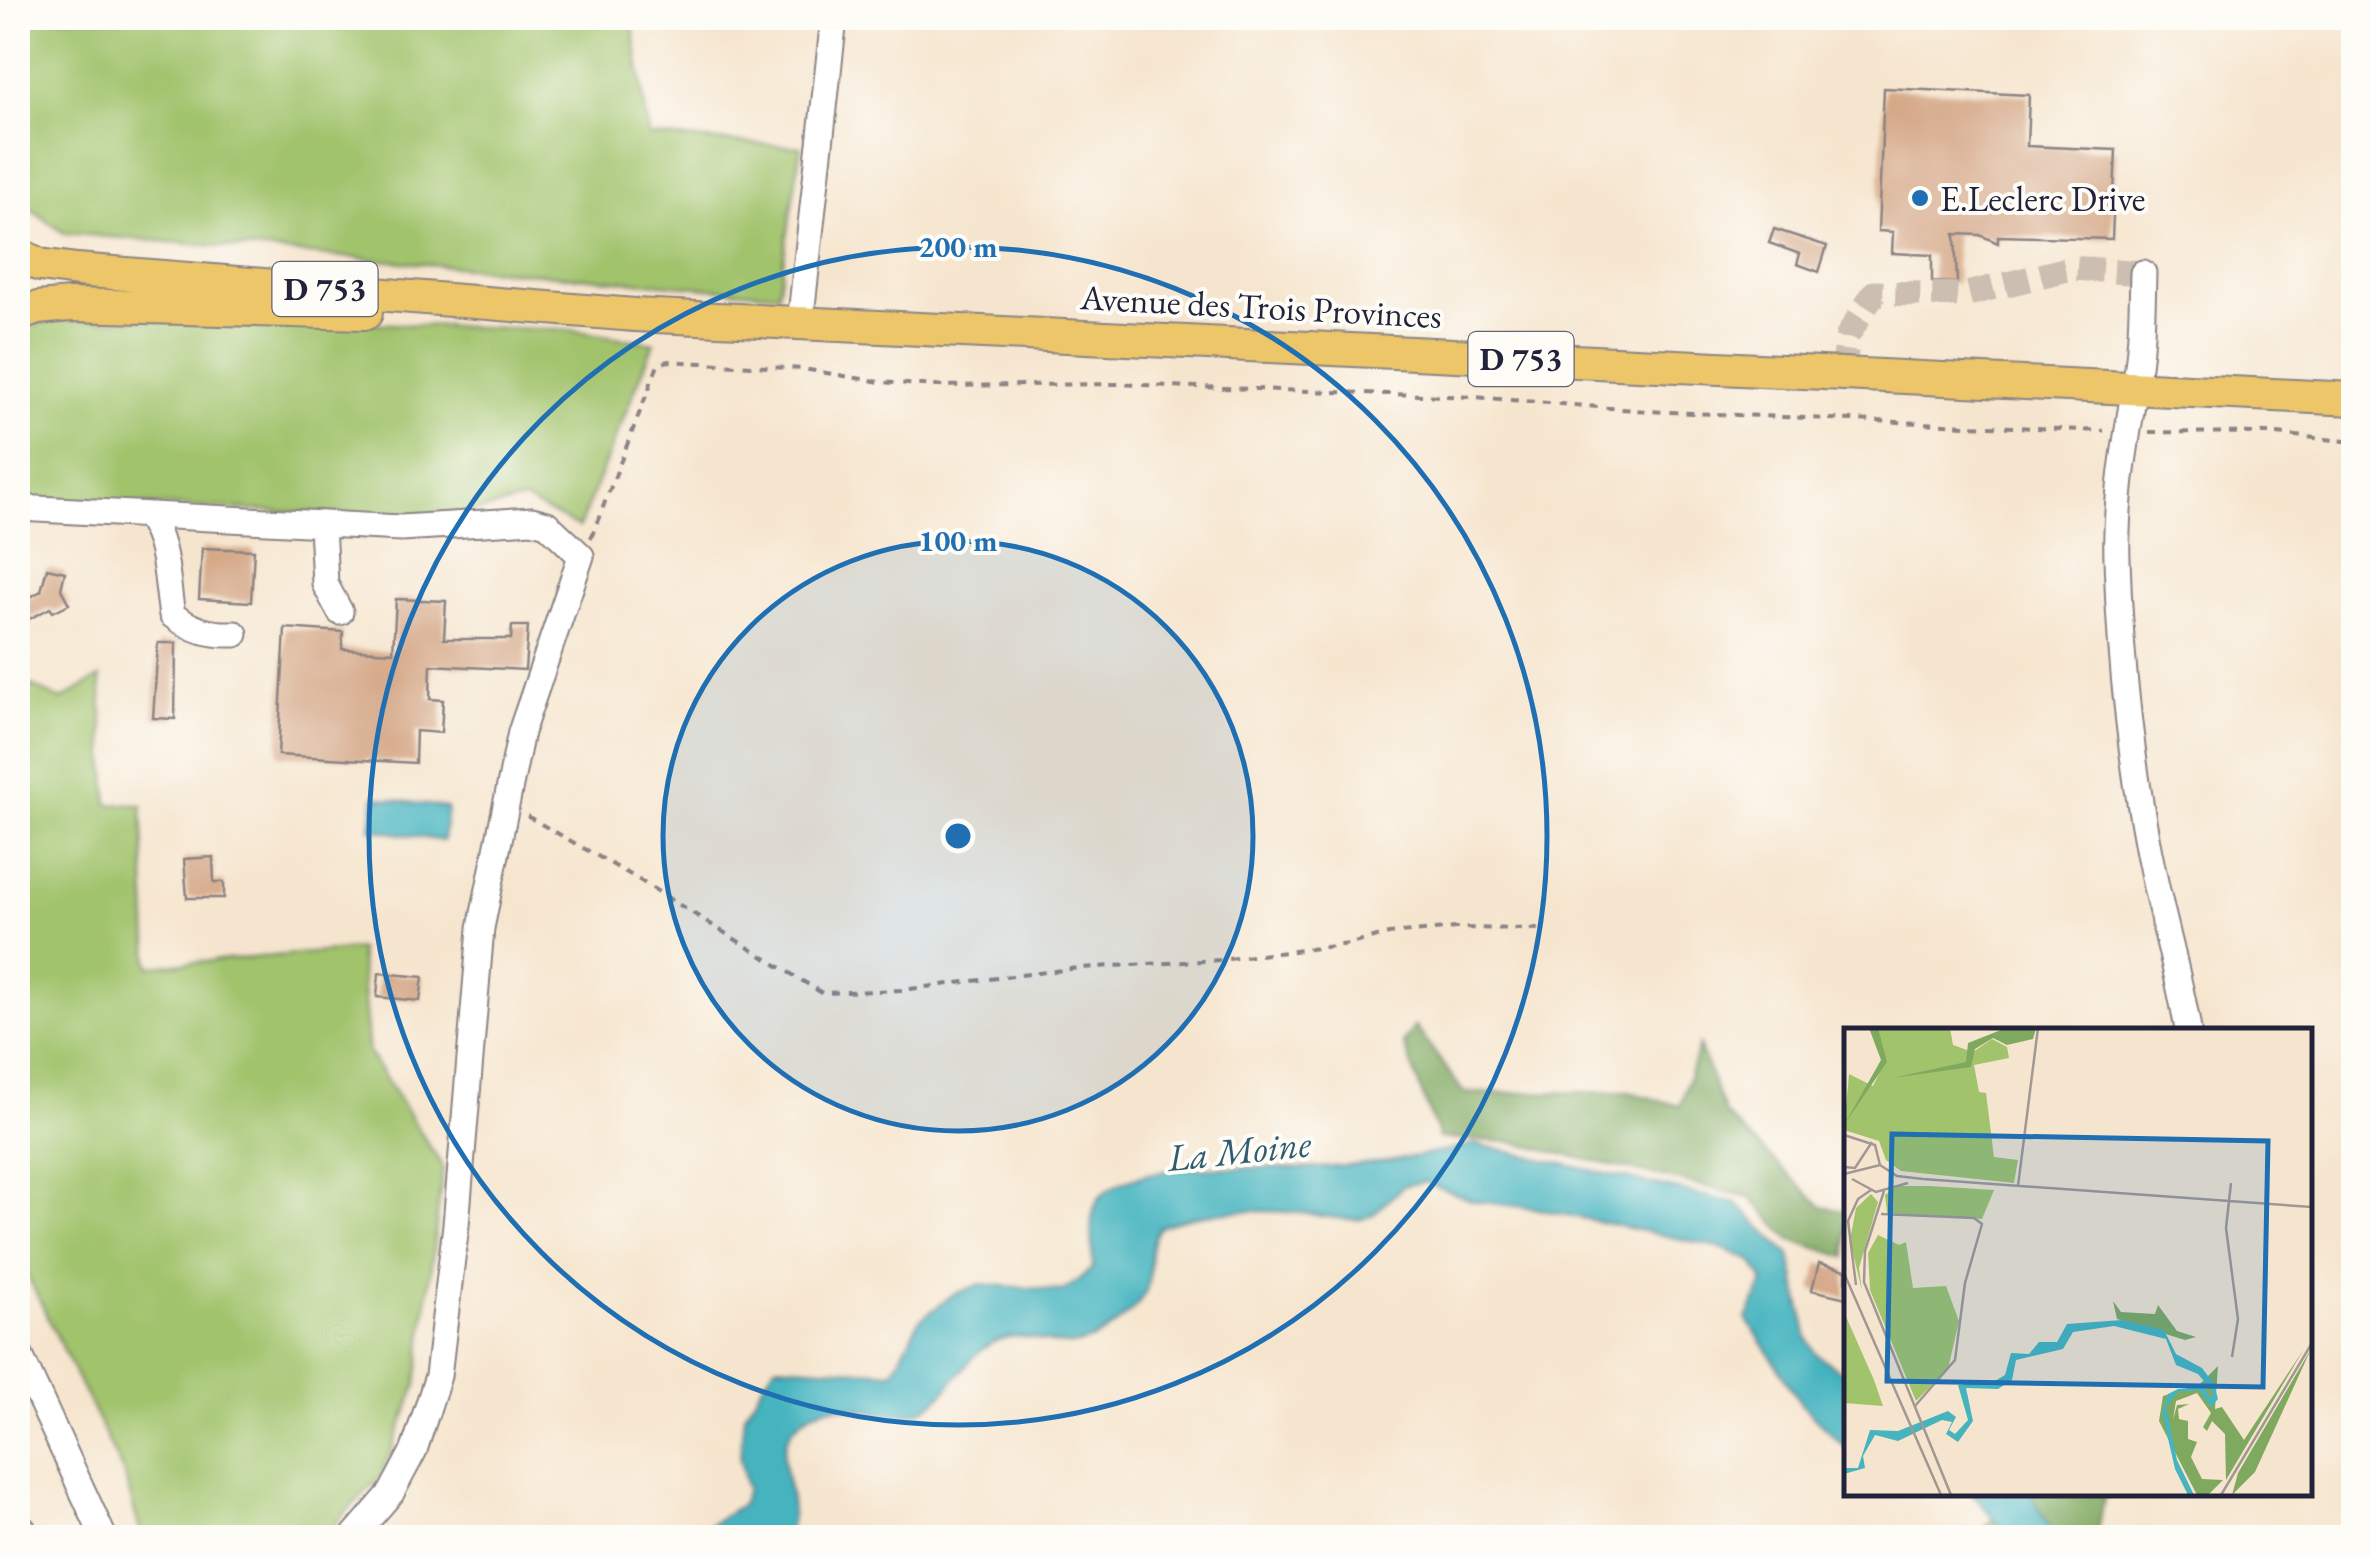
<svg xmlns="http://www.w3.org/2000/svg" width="2371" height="1555" font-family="'EB Garamond',serif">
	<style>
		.green { fill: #a1c36c; stroke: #627254; stroke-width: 2.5 }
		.forest { fill: #80a960; stroke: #51664e; stroke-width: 2.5 }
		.water { fill: #45b4bf; stroke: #346b7d; stroke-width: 2.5 }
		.building { fill: #d6a989 }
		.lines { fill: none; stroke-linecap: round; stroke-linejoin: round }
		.minor-tunnel { stroke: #ccbeb1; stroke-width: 25; stroke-dasharray: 25 12; stroke-linecap: butt }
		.minor-casing { stroke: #8c8484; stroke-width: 29 }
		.major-casing { stroke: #8c8484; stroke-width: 36 }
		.highway-casing { stroke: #8c8484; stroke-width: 41 }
		.path { stroke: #8c8484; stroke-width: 4; stroke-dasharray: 8 8; stroke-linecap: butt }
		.minor { stroke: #fff; stroke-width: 25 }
		.major { stroke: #ecc669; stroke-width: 32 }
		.highway { stroke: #ecc669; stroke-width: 38 }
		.ring { fill: none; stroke: #1f6fb2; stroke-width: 5 }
		.poi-dot { fill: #1f6fb2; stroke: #fdfcf7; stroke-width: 4 }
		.labels { text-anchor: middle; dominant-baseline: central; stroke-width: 8; stroke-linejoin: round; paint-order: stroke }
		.shield { fill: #fdfcf7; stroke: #646373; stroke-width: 2.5 }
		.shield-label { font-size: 32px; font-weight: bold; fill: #22223b }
		.poi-label { font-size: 35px; fill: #22223b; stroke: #fdfcf7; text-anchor: start }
		.street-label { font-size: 35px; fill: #22223b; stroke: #fdfcf7 }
		.water-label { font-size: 38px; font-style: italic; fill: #305c70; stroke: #fdfcf7 }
		.inset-road { fill: none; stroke: #a19793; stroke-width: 2.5 }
		.view { fill: #1f6fb2; fill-opacity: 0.15; stroke: #1f6fb2; stroke-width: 5 }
		.inset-edge { fill: none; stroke: #22223b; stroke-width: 5 }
		.centre { fill: #1f6fb2; stroke: #fdfcf7; stroke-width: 5 }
		.ring-label { font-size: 30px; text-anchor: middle; font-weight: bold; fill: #1f6fb2; stroke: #fdfcf7; stroke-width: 8; stroke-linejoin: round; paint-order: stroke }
	</style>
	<rect width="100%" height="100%" fill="#fdfcf7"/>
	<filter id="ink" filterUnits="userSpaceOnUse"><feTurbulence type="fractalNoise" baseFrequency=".01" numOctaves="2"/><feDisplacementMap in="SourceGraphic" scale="20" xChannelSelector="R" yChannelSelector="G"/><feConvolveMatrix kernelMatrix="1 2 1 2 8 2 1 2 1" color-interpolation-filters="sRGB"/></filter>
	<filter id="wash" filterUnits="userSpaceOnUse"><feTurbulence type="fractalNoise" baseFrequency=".0048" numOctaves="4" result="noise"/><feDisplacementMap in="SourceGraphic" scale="40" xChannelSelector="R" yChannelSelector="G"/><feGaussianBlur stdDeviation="2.25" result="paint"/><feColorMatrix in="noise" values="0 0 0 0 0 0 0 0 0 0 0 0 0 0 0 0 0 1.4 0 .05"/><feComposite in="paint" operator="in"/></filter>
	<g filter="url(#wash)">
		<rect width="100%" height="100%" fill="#f6e5ce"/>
		<path class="green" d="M 18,18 L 632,18 L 649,136 L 801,147 L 778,294 L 64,233 L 18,200 Z
			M 246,319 L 570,330 L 654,343 L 579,527 L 524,500 L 465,514 L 374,516 L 18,499 L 18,340 L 38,323 L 59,320 Z
			M 100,677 L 108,804 L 142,805 L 149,966 L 359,949 L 369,1053 L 443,1167 L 417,1385 L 382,1475 L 322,1537 L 142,1537 L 123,1472 L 18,1256 L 18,679 L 61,700 Z"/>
		<path class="forest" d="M 1415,1026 L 1464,1093 L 1629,1092 L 1680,1106 L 1699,1045 L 1725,1114 L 1822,1207 L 1846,1211 L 1846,1257 L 1791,1240 L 1750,1197 L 1510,1142 L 1439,1138 L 1403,1043 Z
			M 2021,1493 L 2105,1493 L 2097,1537 L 1974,1538 Z"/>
		<path class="water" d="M 375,797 L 447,808 L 443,841 L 371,829 Z
			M 1475,1144 L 1736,1203 L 1790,1255 L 1808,1339 L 1816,1354 L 1846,1375 L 1846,1448 L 1802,1405 L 1747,1319 L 1764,1281 L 1752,1261 L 1719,1247 L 1534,1208 L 1474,1201 L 1424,1182 L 1403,1186 L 1374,1214 L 1362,1219 C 1342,1221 1320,1215 1300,1213 C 1254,1209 1202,1209 1160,1227 C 1145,1247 1154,1272 1145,1293 C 1140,1305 1124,1318 1114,1326 C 1062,1368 1038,1325 999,1340 C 961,1353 948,1411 906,1414 C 864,1418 828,1387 793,1429 C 767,1461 807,1502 785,1537 L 690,1537 L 741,1505 L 747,1489 L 740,1459 L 744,1415 L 775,1365 L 893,1372 L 919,1321 L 952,1295 L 981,1284 L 1064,1291 L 1093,1268 C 1093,1245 1085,1211 1103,1194 C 1145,1157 1260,1170 1314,1168 C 1369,1166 1422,1157 1475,1144 Z
			M 1972,1493 L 2030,1493 L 2056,1537 L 2010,1537 Z"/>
		<g id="blocks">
			<path class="building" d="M 1884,88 L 2029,95 L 2027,146 L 2116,150 L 2112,239 L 1998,236 L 1998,243 L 1980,235 L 1955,234 L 1957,283 L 1932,282 L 1932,255 L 1892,253 L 1893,232 L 1878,231 Z
				M 1774,229 L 1827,246 L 1819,272 L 1797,264 L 1800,254 L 1769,243 Z
				M 202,548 L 254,550 L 251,602 L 199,599 Z
				M 47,568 L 65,572 L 61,589 L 69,604 L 53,612 L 50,608 L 18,625 L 18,604 L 41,591 Z
				M 396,599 L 446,601 L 444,639 L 511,639 L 512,626 L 528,626 L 525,670 L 431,665 L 430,699 L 443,700 L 441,733 L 416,731 L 415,763 L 278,755 L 285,628 L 343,632 L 342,649 L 393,652 Z
				M 158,643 L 176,643 L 175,719 L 153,718 Z
				M 213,857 L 214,882 L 224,882 L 224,898 L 187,898 L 184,859 Z
				M 379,973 L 423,977 L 420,1001 L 377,997 Z
				M 1819,1263 L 1846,1270 L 1846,1298 L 1812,1290 Z"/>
		</g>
	</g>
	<g filter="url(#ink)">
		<use href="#blocks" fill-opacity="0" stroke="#8c8484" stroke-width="2.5"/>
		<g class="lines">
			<path class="minor-tunnel" d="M 1843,375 L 1848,335 L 1874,293 L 1963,295 L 2072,268 L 2143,273"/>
			<defs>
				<path id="minor" d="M 2143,273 C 2142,310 2142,348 2135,386 C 2126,442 2115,501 2117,559 C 2120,663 2133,781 2155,882 C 2166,932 2180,980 2188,1030
					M 800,324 L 834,18
					M 18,508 L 401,528 L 532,520 L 547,524 L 581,556 L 521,732 L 481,928 L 456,1225 L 438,1376 L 414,1450 L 391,1493 L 352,1538
					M 147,515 C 168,544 166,581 172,615 C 193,630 209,635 235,634
					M 322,525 L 325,584 L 340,612
					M 18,1351 L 104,1538"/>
				<path id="major" d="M 18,254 L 40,265 L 77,270 L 635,315 L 2354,399
					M 18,315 L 38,308 L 70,305 L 366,313"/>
				<path id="highway" d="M 18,1533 L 19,1538"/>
			</defs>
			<use href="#minor" class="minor-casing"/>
			<use href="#major" class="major-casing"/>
			<use href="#highway" class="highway-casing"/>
			<path class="path" d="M 2149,432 L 2267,433 L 2354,442
				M 591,538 L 658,365 L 668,361 L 803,369 L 880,382 L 936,386 L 1115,384 L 1474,397 L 1647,411 L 2104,431
				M 527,816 L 636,878 L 822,993 L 901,990 L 1078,968 L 1220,960 L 1350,944 L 1389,934 L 1456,928 L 1541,929"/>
			<use href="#minor" class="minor"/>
			<use href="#major" class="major"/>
			<use href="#highway" class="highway"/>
		</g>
	</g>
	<circle cx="958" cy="836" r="295" fill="#1f6fb2" fill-opacity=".12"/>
	<g class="ring">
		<circle cx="958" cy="836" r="295"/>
		<circle cx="958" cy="836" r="589"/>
	</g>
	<circle class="poi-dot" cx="1920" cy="198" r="10"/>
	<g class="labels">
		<g class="shield">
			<rect x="272.5" y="262" width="105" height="54" rx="8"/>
			<rect x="1468.5" y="332" width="105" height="54" rx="8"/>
		</g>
		<g class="shield-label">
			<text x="325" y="289">D 753</text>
			<text x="1521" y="359">D 753</text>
		</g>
		<g class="poi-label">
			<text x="1940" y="198">E.Leclerc Drive</text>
		</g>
		<g class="street-label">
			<text transform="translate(1261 306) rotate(3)">Avenue des Trois Provinces</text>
		</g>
		<g class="water-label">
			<text transform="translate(1239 1150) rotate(-6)">La Moine</text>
		</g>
	</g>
	<g transform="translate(1844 1028)">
		<rect width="468" height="468" fill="#f6e5ce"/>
		<path d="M 27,0 L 106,0 L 109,17 L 129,24 L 148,11 L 163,19 L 165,30 L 130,37 L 135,64 L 142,65 L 150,129 L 174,132 L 170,155 L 57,143 L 42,132 L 35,113 L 0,102 L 5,46 L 29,58 L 40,35 ZM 53,158 L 86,158 L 150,162 L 138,191 L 43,185 L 41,167 ZM 27,166 L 34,174 L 15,240 L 18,263 L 6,212 L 12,180 ZM 34,207 L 55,217 L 62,214 L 69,260 L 102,258 L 115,293 L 104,341 L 72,373 L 26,262 L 24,225 ZM 0,284 L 30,352 L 39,378 L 0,375 Z" fill="#a1c36c"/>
		<path d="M 25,0 L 34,0 L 43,34 L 0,97 L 37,32 ZM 162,0 L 192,0 L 189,11 L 163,17 L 149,10 L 131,21 L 127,39 L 48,50 L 122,34 L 124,15 ZM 269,273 L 277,284 L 311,286 L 314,277 L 333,303 L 352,309 L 341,312 L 273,291 ZM 460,321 L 382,452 L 381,406 L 368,393 L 363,403 L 359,399 L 367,385 L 353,365 L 332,373 L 329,392 L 333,377 L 345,376 L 334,381 L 335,391 L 344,393 L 344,411 L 353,414 L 347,429 L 358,451 L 379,452 L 364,467 L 353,467 L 315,393 L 319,368 L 356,356 L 374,338 L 371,381 L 378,379 L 400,412 ZM 467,321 L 411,444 L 388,467 L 394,445 Z" fill="#80a960"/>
		<path d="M 278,292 L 320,302 L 332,326 L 358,340 L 370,356 L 374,371 L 367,379 L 355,362 L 334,364 L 322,379 L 333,432 L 350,467 L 344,467 L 331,441 L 318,384 L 324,366 L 334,361 L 360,359 L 367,371 L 369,364 L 354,346 L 332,337 L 322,311 L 270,298 L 229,304 L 219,321 L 172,332 L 168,352 L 154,361 L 122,360 L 129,393 L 114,414 L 102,406 L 108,394 L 98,392 L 54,413 L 31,407 L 19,428 L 21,440 L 0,446 L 0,425 L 2,440 L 14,440 L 26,402 L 54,403 L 104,383 L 112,389 L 105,402 L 111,406 L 124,392 L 114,357 L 151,353 L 161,347 L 167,325 L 185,326 L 195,314 L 213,314 L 223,296 Z" fill="#45b4bf"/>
		<path class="inset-road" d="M 0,107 L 31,117 L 36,137M 0,139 L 11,140 L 28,114M 0,146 L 36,137 L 53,148 L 79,151 L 468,179M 8,151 L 32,164 L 64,155M 387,155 L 382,200 L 394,291 L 388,329M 174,158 L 194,0M 40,163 L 21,223 L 20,254 L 107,467M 37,186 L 130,190 L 138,196 L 121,255 L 111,332 L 71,378M 0,245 L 97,467M 12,257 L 4,193 L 14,171 L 27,162M 377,467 L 468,315"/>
		<path class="view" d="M 48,106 L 424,113 L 419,359 L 43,353 Z"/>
		<rect width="468" height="468" class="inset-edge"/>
	</g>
	<circle cx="958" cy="836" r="15" class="centre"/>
	<g class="ring-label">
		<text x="958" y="257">200 m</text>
		<text x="958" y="551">100 m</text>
	</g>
	<rect width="2371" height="1555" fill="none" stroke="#fdfcf7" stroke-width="60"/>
</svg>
